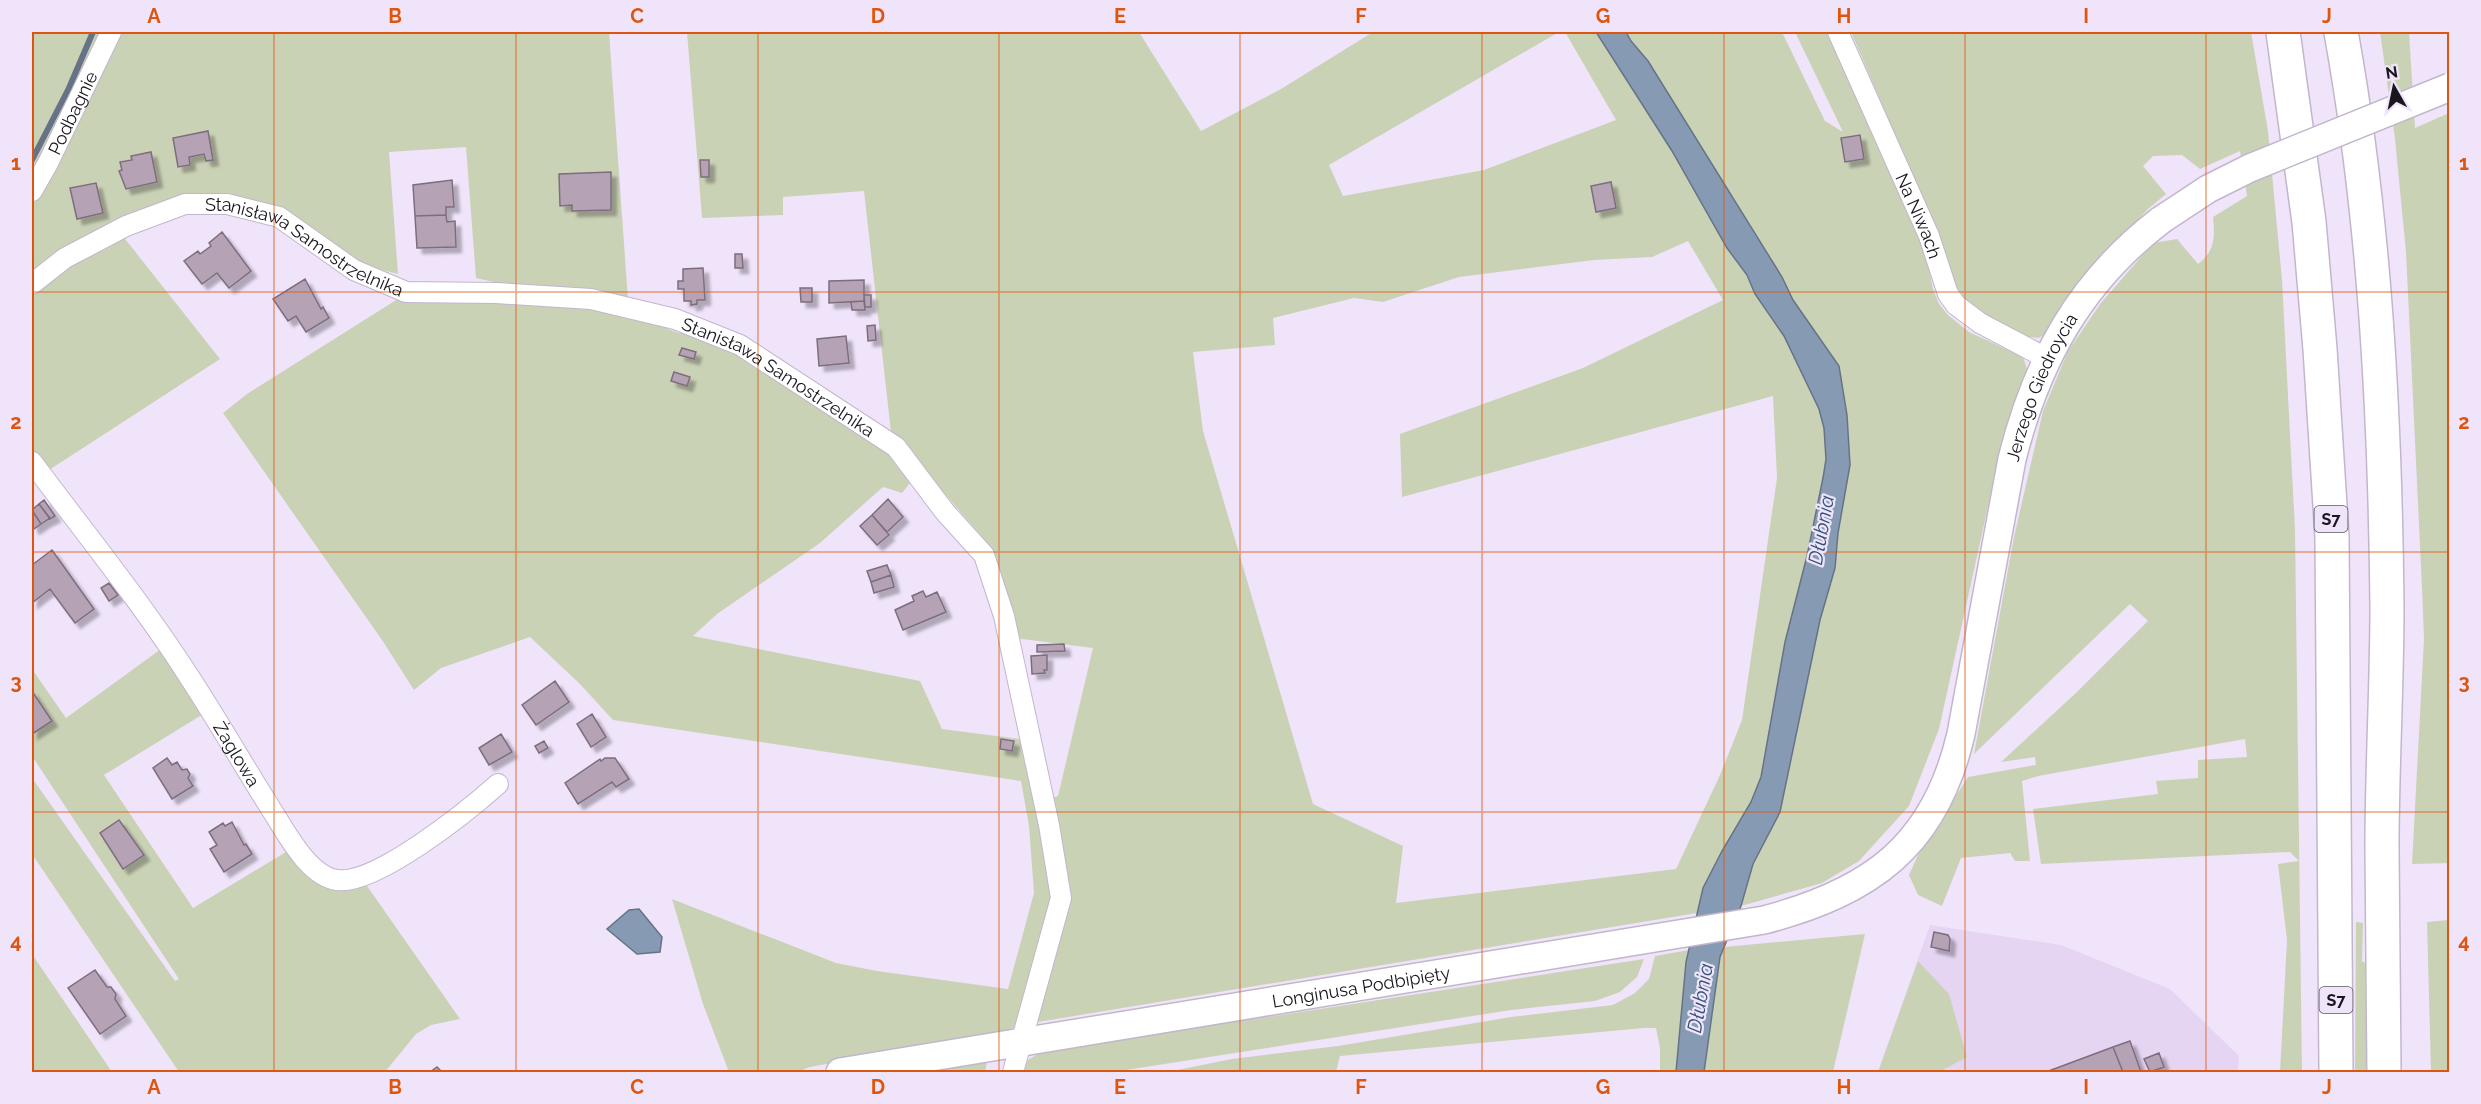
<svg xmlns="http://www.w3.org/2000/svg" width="2481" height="1104" font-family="Raleway,sans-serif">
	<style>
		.built { fill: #e5d5f3 }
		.green { fill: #cad2b6; fill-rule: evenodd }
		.water { fill: #869bb3; stroke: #667386; stroke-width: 1.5 }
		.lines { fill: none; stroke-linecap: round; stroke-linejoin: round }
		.stream { stroke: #667386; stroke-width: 6 }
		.building { fill: #b5a3b5; stroke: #7e6d7f; stroke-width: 1.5; filter: url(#shadow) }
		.street-casing { stroke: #c2b6cd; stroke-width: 22 }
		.secondary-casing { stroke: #c2b6cd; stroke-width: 30 }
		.highway-casing { stroke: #c2b6cd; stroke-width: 36 }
		.street { stroke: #fff; stroke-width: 20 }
		.secondary { stroke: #fff; stroke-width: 27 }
		.highway { stroke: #fff; stroke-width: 33 }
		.secondary-bridge-casing { stroke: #c2b6cd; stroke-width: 30; stroke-linecap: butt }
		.secondary-bridge { stroke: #fff; stroke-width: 27 }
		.grid { fill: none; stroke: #de560d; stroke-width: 1.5; stroke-opacity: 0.55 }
		.labels { text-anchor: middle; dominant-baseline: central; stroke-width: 4.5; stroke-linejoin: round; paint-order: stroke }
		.shield { fill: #f0e4fb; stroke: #5a5460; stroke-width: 1.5 }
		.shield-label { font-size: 16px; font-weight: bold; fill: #1a161e }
		.street-label { font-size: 18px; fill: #1a161e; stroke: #f0e4fb }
		.water-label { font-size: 20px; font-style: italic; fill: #305277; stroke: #f0e4fb }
		.neatline { fill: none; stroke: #de560d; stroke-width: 2 }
		.grid-label { font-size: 20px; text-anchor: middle; font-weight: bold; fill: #de560d }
	</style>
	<defs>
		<filter id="shadow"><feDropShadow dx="5.5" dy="5.5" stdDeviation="1.5" flood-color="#0004"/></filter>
	</defs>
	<rect width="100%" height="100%" fill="#f0e4fb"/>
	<path class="built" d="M 1930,925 L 2061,945 L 2170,989 L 2239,1056 L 2238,1072 L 1878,1072 Z"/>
	<path class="green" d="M 32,32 L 105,32 L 32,183 Z
		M 117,32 L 609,32 L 628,300 L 515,287 L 476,278 L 466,147 L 389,152 L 398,274 L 359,264 L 281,215 L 176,202 L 32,277 L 32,200 Z
		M 687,32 L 1139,32 L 1201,131 L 1281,89 L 1373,32 L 1559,32 L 1329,165 L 1343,196 L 1484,170 L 1616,120 L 1565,32 L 1596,32 L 1672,151 L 1727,248 L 1747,276 L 1755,294 L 1784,336 L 1819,409 L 1824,428 L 1826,459 L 1823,478 L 1807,556 L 1785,642 L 1761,777 L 1751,802 L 1722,851 L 1703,888 L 1697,913 L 1038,1022 L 1040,992 L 1069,896 L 1050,799 L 1058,796 L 1093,648 L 1015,638 L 1000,583 L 984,539 L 891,432 L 864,191 L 783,197 L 783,215 L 702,218 ZM 1688,241 L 1723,300 L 1583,368 L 1400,434 L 1402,497 L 1773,396 L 1777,478 L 1742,720 L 1720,775 L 1676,869 L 1396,903 L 1403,846 L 1313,804 L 1203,431 L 1193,352 L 1275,345 L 1273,318 L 1354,298 L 1383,302 L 1459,277 L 1594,260 L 1652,257 Z
		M 1626,32 L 1782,32 L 1825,121 L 1843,132 L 1795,32 L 1831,32 L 1927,258 L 1933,289 L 1939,304 L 1948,315 L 1969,332 L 2023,357 L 2027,369 L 2003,438 L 1939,729 L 1909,806 L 1859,861 L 1822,883 L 1741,906 L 1753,864 L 1780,812 L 1820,620 L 1837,550 L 1838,533 L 1850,465 L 1847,415 L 1839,366 L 1793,300 L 1648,61 L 1631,41 Z
		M 1851,32 L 2251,32 L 2268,131 L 2282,280 L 2295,530 L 2302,1072 L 2280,1072 L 2287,940 L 2278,864 L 2299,861 L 2290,852 L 2041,864 L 2033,809 L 2158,794 L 2156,781 L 2198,778 L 2198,760 L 2247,757 L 2245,739 L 2038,776 L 2022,781 L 2030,861 L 2015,861 L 2010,853 L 1961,858 L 1942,906 L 1918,895 L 1909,875 L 1918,855 L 1968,777 L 2036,765 L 2035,757 L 2001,762 L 2077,692 L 2148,621 L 2130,604 L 1974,754 L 2014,537 L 2043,411 L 2068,351 L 2101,303 L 2153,243 L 2177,239 L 2198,264 C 2215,251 2215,237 2213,217 L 2247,196 L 2240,151 L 2200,169 L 2182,155 L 2153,156 L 2143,166 L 2166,194 L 2148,209 L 2078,283 L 2045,334 L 2039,338 L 2029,337 L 2010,330 L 1970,306 L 1956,286 L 1939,237 Z
		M 2380,32 L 2409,32 L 2415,128 L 2449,113 L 2449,863 L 2412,864 L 2424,639 L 2422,588 L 2406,252 L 2395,139 Z
		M 122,235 L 220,359 L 46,472 L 32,453 L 32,291 L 74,261 Z
		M 401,297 L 438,302 L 562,303 L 613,310 L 662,324 L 668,329 L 679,333 L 691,332 L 715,342 L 750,361 L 893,454 L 913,479 L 902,493 L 883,487 L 820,543 L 717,614 L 693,636 L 920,681 L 942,729 L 1019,739 L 1028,754 L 1055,900 L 1016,1027 L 998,1033 L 810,1067 L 797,1072 L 729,1072 L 703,1004 L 672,899 L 836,963 L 877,971 L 1008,989 L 1034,893 L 1029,826 L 1021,781 L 613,720 L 580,684 L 530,637 L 441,668 L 414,690 L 382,640 L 223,413 L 247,394 Z
		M 161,649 L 205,713 L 104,775 L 193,908 L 291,849 L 318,882 L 365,883 L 460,1019 L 431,1025 L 416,1034 L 385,1072 L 179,1072 L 32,854 L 32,778 L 175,981 L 179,979 L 32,756 L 32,669 L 66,718 Z
		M 2449,920 L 2449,1072 L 2431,1072 L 2427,922 Z
		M 2356,922 L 2363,923 L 2362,961 L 2365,963 L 2367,1072 L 2355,1072 Z
		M 1865,934 L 1833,1072 L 1704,1072 L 1720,958 L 1724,947 Z
		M 1689,950 L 1676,1072 L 1660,1072 L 1660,1048 L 1656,1028 L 1644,1028 L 1340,1056 L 1336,1072 L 1167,1072 L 1232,1059 L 1338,1046 L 1511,1017 L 1613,1005 L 1635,993 L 1649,979 L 1655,956 Z
		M 32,954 L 112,1072 L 32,1072 Z
		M 1644,959 L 1637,977 L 1620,992 L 1595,1001 L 1511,1010 L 1126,1070 L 1026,1072 L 1024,1068 L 1028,1060 L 1041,1052 Z
		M 1918,961 L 1949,994 L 1967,1057 L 1939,1072 L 1878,1072 Z
		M 987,1062 L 985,1072 L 922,1072 Z"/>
	<path class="water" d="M 1596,32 L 1626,32 L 1631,41 L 1648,61 L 1782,277 L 1793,300 L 1839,366 L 1847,415 L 1850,465 L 1838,533 L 1835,568 L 1820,620 L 1780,812 L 1753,864 L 1741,906 L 1720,957 L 1704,1072 L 1676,1072 L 1686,962 L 1703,888 L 1722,851 L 1751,802 L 1761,777 L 1785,642 L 1807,556 L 1823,478 L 1826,459 L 1824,428 L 1819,409 L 1784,336 L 1755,294 L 1747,275 L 1727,248 L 1672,151 Z
		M 639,909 L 662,937 L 660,952 L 637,954 L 607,929 L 629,910 Z"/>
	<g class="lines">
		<path class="stream" d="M 32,160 L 69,88 L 93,32"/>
	</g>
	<path class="building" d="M 208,131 L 213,160 L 206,161 L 204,154 L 189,157 L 190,165 L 178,167 L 173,138 Z
		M 1860,135 L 1864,159 L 1845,162 L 1841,138 Z
		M 151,152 L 157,182 L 126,189 L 119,171 L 122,170 L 120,162 L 132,160 L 131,156 Z
		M 700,160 L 709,160 L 709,177 L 701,177 Z
		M 611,172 L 611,210 L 572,211 L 572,205 L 560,206 L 559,174 Z
		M 452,180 L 454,207 L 446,207 L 446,215 L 415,216 L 413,185 Z
		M 1611,182 L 1616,208 L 1596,212 L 1591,186 Z
		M 96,183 L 103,213 L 77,219 L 70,188 Z
		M 446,215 L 447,222 L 455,221 L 456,247 L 417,248 L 415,216 Z
		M 222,232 L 251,271 L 229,288 L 217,273 L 202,284 L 184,261 L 198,251 L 200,254 L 211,246 L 209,243 Z
		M 735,254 L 742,254 L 743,268 L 735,268 Z
		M 703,268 L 705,300 L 697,300 L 697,304 L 691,305 L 691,301 L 684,301 L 684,289 L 678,289 L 678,281 L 683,281 L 683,269 Z
		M 305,279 L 321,309 L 323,307 L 329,318 L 306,332 L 296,316 L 288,321 L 273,299 Z
		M 864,280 L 864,301 L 829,303 L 829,281 Z
		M 800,288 L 812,288 L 812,302 L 801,302 Z
		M 864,295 L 871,295 L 871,307 L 865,307 Z
		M 864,301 L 865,310 L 852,310 L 851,302 Z
		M 875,325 L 876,340 L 868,341 L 867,326 Z
		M 846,336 L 849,363 L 819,366 L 817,339 Z
		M 682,348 L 696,352 L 694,359 L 679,355 Z
		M 674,372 L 690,377 L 687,386 L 671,381 Z
		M 888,499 L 903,517 L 887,532 L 872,515 Z
		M 44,500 L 55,516 L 50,519 L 39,504 Z
		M 39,504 L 50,518 L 41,524 L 32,510 Z
		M 32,510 L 41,524 L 34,529 L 32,525 Z
		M 872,515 L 889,535 L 877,545 L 860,526 Z
		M 52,550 L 94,609 L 75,623 L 50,589 L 32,603 L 32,565 Z
		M 887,565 L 891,575 L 871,582 L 867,571 Z
		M 891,575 L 894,587 L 874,593 L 871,582 Z
		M 109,583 L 118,595 L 109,601 L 101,588 Z
		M 923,591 L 926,597 L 937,592 L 946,612 L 903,630 L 895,610 L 914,601 L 912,596 Z
		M 1064,644 L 1065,651 L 1037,652 L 1037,645 Z
		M 1047,655 L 1047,670 L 1044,670 L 1045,673 L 1032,674 L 1031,656 Z
		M 555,681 L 569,702 L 536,725 L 522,705 Z
		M 32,691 L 52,721 L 32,734 Z
		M 592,714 L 606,737 L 591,747 L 577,724 Z
		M 501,734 L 512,752 L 489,765 L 479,748 Z
		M 1001,739 L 1014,741 L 1012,751 L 1000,749 Z
		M 544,741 L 548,748 L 539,753 L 535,746 Z
		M 167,758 L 172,765 L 177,762 L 182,770 L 187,769 L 190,774 L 188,778 L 193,786 L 172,799 L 153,768 Z
		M 605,758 L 615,758 L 629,779 L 616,787 L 612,782 L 578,804 L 565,783 L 600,759 L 601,761 Z
		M 119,820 L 144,855 L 123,869 L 100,833 Z
		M 232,822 L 244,845 L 246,844 L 252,854 L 224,872 L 210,849 L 217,845 L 209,832 L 223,823 L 225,826 Z
		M 1934,932 L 1948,935 L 1950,939 L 1949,951 L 1931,947 Z
		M 95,970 L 107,987 L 111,987 L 116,994 L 115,999 L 126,1016 L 100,1034 L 68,988 Z
		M 2130,1041 L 2141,1072 L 2123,1072 L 2113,1047 Z
		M 2113,1047 L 2123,1072 L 2046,1072 Z
		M 2159,1053 L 2164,1067 L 2150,1072 L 2144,1059 Z
		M 437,1067 L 442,1072 L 430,1072 Z"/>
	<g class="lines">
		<defs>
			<g id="street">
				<path id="s1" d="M 1838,32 L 1929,236 L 1948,294 L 1956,305 L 1980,323 L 2046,358"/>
				<path id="s2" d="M 32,191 L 48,163 L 111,32"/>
				<path id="s3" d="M 32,284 L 65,258 L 126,226 L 185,204 L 227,204 L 279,217 L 354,270 L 406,292 L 496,293 L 591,299 L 675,319 L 740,345 L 896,447 L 945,512 L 984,555 L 1004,616 L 1049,825 L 1061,898 L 1013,1072"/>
				<path id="s4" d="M 32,462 C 85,533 142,603 190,678 C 218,721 244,766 271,809 C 286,832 308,876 337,880 C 375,886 469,810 498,784"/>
			</g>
			<g id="secondary">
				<path id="s5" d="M 840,1072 L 1764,920 C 1871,892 1935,846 1961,734 L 2012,459 C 2037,360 2080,282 2161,220"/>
			</g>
			<path id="highway" d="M 2283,32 L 2309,222 L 2320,349 L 2332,537 L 2336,1072
				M 2341,32 C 2375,220 2385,414 2387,606 C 2387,686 2382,767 2382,847 C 2382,922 2384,997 2384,1072"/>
		</defs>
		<use href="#street" class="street-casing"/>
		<use href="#secondary" class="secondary-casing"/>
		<use href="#highway" class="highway-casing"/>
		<use href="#street" class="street"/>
		<use href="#secondary" class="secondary"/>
		<use href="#highway" class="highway"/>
		<defs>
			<path id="secondary-bridge" d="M 2161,220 L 2208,189 L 2250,168 L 2450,87"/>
		</defs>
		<use href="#secondary-bridge" class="secondary-bridge-casing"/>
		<use href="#secondary-bridge" class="secondary-bridge"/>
	</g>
	<path class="grid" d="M 274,32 L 274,1072M 516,32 L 516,1072M 758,32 L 758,1072M 999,32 L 999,1072M 1240,32 L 1240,1072M 1482,32 L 1482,1072M 1724,32 L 1724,1072M 1965,32 L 1965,1072M 2206,32 L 2206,1072M 32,292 L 2450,292M 32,552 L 2450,552M 32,812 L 2450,812"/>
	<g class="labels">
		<g class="shield">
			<rect x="2314.5" y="506" width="33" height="26" rx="4.5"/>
			<rect x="2319.5" y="987" width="33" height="26" rx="4.5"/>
		</g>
		<g class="shield-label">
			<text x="2331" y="519">S7</text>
			<text x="2336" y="1000">S7</text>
		</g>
		<g class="street-label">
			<text stroke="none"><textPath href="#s2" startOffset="88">Podbagnie</textPath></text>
			<text stroke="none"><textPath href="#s1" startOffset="201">Na Niwach</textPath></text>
			<text stroke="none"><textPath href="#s3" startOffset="304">Stanisława Samostrzelnika</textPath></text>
			<text stroke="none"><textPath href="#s3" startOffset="808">Stanisława Samostrzelnika</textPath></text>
			<text stroke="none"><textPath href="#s5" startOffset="1582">Jerzego Giedroycia</textPath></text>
			<text stroke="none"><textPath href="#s4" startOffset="357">Żaglowa</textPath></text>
			<text stroke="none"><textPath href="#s5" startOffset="528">Longinusa Podbipięty</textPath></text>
		</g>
		<g class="water-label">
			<text transform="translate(1821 530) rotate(-80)">Dłubnia</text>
			<text transform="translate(1700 998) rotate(-80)">Dłubnia</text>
		</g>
	</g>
	<rect width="2481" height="1104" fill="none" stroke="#f0e4fb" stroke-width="66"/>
	<g transform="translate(2394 87) rotate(351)" stroke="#f0e4fb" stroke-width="4.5" paint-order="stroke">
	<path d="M0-4.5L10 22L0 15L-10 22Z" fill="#1a161e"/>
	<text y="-9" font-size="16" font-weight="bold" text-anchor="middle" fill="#1a161e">N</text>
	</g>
	<rect x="33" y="33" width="2415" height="1038" class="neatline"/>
	<g class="grid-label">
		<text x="154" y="23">A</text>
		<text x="395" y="23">B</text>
		<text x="637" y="23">C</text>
		<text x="878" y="23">D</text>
		<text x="1120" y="23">E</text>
		<text x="1361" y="23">F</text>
		<text x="1603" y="23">G</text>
		<text x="1844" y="23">H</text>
		<text x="2086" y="23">I</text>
		<text x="2327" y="23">J</text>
		<text x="16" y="170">1</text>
		<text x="2464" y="170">1</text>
		<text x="16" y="429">2</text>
		<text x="2464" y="429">2</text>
		<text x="16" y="689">3</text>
		<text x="2464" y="689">3</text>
		<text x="16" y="948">4</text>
		<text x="2464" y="948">4</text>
		<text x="154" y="1094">A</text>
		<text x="395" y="1094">B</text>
		<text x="637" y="1094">C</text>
		<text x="878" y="1094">D</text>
		<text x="1120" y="1094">E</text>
		<text x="1361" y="1094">F</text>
		<text x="1603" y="1094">G</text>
		<text x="1844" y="1094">H</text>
		<text x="2086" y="1094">I</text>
		<text x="2327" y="1094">J</text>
	</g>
</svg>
